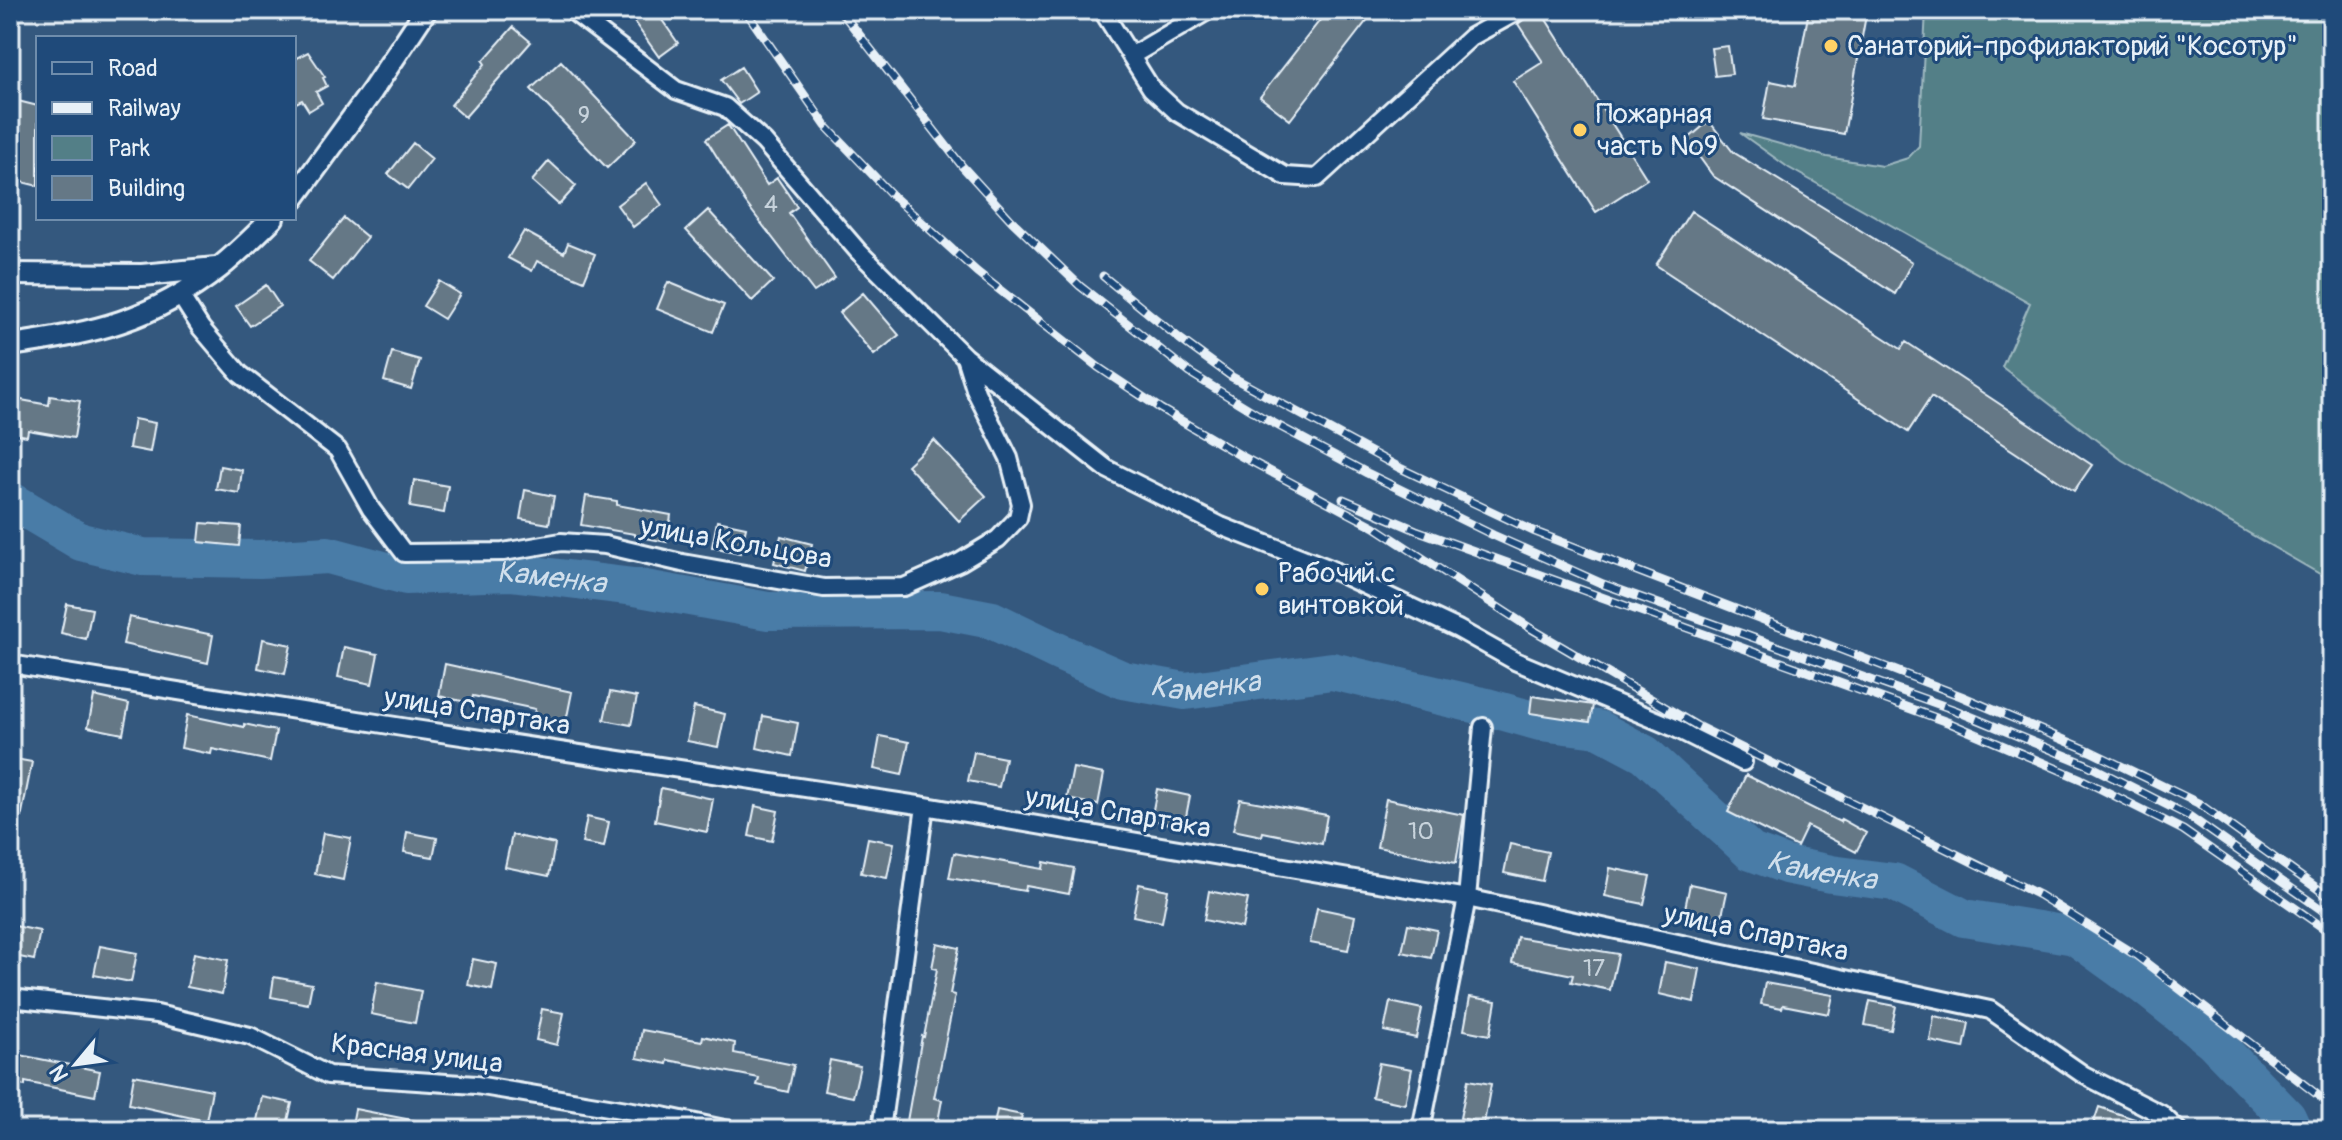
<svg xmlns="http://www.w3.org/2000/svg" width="2342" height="1140" font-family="Pangolin,sans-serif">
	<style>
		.green { fill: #537f87; stroke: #9eb8c0; stroke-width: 2 }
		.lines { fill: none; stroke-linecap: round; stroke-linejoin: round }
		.river { stroke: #497ba7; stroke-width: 38 }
		.building { fill: #657886; stroke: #e8f1f8; stroke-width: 2 }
		.minor-casing { stroke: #e8f1f8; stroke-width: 22 }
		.tertiary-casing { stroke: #e8f1f8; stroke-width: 26 }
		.minor { stroke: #1f4a7a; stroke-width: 16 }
		.tertiary { stroke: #1f4a7a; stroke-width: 20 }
		.rail-casing { stroke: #e8f1f8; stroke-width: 9 }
		.rail { stroke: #1f4a7a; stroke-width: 6; stroke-dasharray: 18; stroke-linecap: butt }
		.poi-dot { fill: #ffd166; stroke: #1f4a7a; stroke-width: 3 }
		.labels { text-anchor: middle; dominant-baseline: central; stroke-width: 6; stroke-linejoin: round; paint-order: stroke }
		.number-label { font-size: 24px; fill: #c7d3dc }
		.poi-label { font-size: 28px; fill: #e8f1f8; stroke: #1f4a7a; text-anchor: start }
		.street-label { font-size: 28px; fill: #e8f1f8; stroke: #1f4a7a }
		.water-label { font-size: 30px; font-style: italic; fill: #d0dfec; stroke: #1f4a7a }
	</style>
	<rect width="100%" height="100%" fill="#34587e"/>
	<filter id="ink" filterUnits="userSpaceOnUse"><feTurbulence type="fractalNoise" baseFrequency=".0125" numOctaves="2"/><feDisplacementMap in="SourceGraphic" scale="16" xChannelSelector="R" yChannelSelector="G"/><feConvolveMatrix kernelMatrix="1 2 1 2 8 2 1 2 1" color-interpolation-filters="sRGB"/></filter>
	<g filter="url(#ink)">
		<path class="green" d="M 1926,10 L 2332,10 L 2332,581 L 2122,460 L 2002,367 L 2030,303 L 1789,168 L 1740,133 L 1827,157 L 1882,166 L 1908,158 L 1919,146 Z"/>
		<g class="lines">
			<path class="river" id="s1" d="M 10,500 L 81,542 L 143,557 L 260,559 L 328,555 L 406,576 L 510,572 L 634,587 L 768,611 L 940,610 L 992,620 L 1061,653 L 1123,680 L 1185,691 L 1332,671 L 1487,707 L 1540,722 L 1598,729 L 1645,754 L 1751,852 L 1786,865 L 1831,874 L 1894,882 L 1964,918 L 2075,936 L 2144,986 L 2212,1040 L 2287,1117 L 2293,1130"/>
		</g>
		<path class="building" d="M 645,10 L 655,10 L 678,43 L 659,57 L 632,19 Z
			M 1328,10 L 1375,10 L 1290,120 L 1260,97 Z
			M 1536,10 L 1540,10 L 1647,179 L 1596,212 L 1513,81 L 1543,62 L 1518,24 Z
			M 1809,10 L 1867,10 L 1844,134 L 1763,119 L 1770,81 L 1795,86 Z
			M 513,27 L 531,42 L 465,117 L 451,105 L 485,64 L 483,61 Z
			M 1728,46 L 1732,74 L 1715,76 L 1711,48 Z
			M 308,52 L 325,77 L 323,78 L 327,86 L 316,92 L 322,103 L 309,111 L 302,100 L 294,104 L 294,59 Z
			M 561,61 L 636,140 L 607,168 L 531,89 Z
			M 741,67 L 757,92 L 739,104 L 721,80 Z
			M 10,99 L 38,106 L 38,186 L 10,179 Z
			M 1709,121 L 1733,152 L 1912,262 L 1895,294 L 1713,176 L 1687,140 Z
			M 728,125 L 767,185 L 777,178 L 797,207 L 789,213 L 835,278 L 814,292 L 745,202 L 706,139 Z
			M 413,143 L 432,159 L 408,189 L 388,174 Z
			M 549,161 L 576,186 L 559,205 L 532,181 Z
			M 646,183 L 662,205 L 633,227 L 617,205 Z
			M 708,210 L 773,281 L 752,301 L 686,230 Z
			M 1691,211 L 1901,349 L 1906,342 L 2092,465 L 2074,491 L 1931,397 L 1908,432 L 1656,265 Z
			M 344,218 L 367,237 L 333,280 L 309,261 Z
			M 524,231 L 564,253 L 568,243 L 595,254 L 584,281 L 537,261 L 532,271 L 508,258 Z
			M 439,281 L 460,294 L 444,319 L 423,306 Z
			M 668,282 L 724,305 L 713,332 L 657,309 Z
			M 266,285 L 280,306 L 250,326 L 236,306 Z
			M 863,293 L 899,335 L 874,355 L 839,313 Z
			M 392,352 L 420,360 L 411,389 L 384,381 Z
			M 50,396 L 80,401 L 74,438 L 28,430 L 27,436 L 10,433 L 10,398 L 49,405 Z
			M 134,419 L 155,423 L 150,452 L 129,448 Z
			M 934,440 L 986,496 L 959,521 L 907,465 Z
			M 220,466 L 242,470 L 239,493 L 216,489 Z
			M 414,480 L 448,486 L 444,513 L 410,507 Z
			M 525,490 L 554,496 L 549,524 L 520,519 Z
			M 586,496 L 617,501 L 617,505 L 671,515 L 667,542 L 635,536 L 635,534 L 581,525 Z
			M 717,521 L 746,527 L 740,553 L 712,547 Z
			M 201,523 L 241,526 L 239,546 L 199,542 Z
			M 781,536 L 812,544 L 805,571 L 774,563 Z
			M 67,604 L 92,609 L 86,639 L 61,633 Z
			M 129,617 L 213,635 L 208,663 L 123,644 Z
			M 263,639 L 291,645 L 285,674 L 258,668 Z
			M 344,647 L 378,654 L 372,684 L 338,677 Z
			M 445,664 L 572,692 L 566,722 L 534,715 L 535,709 L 473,696 L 471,703 L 439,696 Z
			M 610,692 L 637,697 L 631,725 L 604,720 Z
			M 94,696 L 129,704 L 123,734 L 88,727 Z
			M 1532,696 L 1593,705 L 1590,722 L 1530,713 Z
			M 694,707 L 725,714 L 718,747 L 687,741 Z
			M 187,715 L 244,727 L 244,724 L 276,731 L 270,761 L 212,749 L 211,754 L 181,748 Z
			M 763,716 L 798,723 L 792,756 L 757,748 Z
			M 880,736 L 909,742 L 902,775 L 874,769 Z
			M 974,752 L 1005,758 L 999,787 L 968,781 Z
			M 10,758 L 32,762 L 18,834 L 10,833 Z
			M 1073,768 L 1104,774 L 1098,805 L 1067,799 Z
			M 1746,775 L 1840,822 L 1841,819 L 1866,833 L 1856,852 L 1807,826 L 1797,847 L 1728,812 Z
			M 661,788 L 713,799 L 707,832 L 655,821 Z
			M 1157,789 L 1190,796 L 1184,827 L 1151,820 Z
			M 1240,799 L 1327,815 L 1322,844 L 1263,832 L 1262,836 L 1233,830 Z
			M 1386,799 L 1464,815 L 1456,863 L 1377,847 Z
			M 755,806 L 778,811 L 772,841 L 749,836 Z
			M 587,817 L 609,822 L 604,847 L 582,843 Z
			M 407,832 L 437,838 L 433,857 L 404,852 Z
			M 323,833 L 351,838 L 343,880 L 315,874 Z
			M 512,835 L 555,844 L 549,876 L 505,867 Z
			M 868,838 L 894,843 L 887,878 L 861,873 Z
			M 1510,844 L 1548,852 L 1542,881 L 1504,873 Z
			M 954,853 L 1043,869 L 1044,862 L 1074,868 L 1069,894 L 1026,886 L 1025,891 L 949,878 Z
			M 1610,868 L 1650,876 L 1644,904 L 1605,896 Z
			M 1139,884 L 1168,890 L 1162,922 L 1133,916 Z
			M 1690,884 L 1727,892 L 1721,920 L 1684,913 Z
			M 1209,891 L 1248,899 L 1242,928 L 1204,920 Z
			M 1317,908 L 1355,916 L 1348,950 L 1310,943 Z
			M 1408,924 L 1437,930 L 1431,958 L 1402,952 Z
			M 10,925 L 40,931 L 34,960 L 10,955 Z
			M 1517,937 L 1618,954 L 1610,990 L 1571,982 L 1573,975 L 1512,963 Z
			M 937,943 L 959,948 L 950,994 L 955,995 L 934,1098 L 942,1100 L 937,1127 L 907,1121 L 922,1036 L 924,1037 L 937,969 L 932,968 Z
			M 100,946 L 137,953 L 131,982 L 94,975 Z
			M 194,953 L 228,960 L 222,994 L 187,987 Z
			M 473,959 L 497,964 L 492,990 L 468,985 Z
			M 1665,962 L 1700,969 L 1694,1002 L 1659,994 Z
			M 274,977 L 312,984 L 308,1004 L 271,997 Z
			M 377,982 L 421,991 L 415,1023 L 371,1014 Z
			M 1765,983 L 1833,995 L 1829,1014 L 1783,1005 L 1782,1008 L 1761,1004 Z
			M 1470,997 L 1496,1001 L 1490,1035 L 1464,1030 Z
			M 1870,1001 L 1896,1006 L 1891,1030 L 1865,1025 Z
			M 1390,1002 L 1422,1009 L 1416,1038 L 1384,1031 Z
			M 542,1009 L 564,1013 L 557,1045 L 536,1040 Z
			M 1934,1016 L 1969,1023 L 1964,1048 L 1930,1041 Z
			M 642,1030 L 702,1041 L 703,1036 L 735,1043 L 734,1053 L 794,1065 L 788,1092 L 757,1085 L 759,1078 L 668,1060 L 667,1064 L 637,1058 Z
			M 10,1053 L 100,1071 L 95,1096 L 25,1082 L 25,1086 L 10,1083 Z
			M 830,1060 L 860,1066 L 853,1097 L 824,1091 Z
			M 1379,1063 L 1412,1069 L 1405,1104 L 1372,1097 Z
			M 134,1075 L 212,1090 L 206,1121 L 129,1104 Z
			M 1468,1080 L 1491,1084 L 1484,1123 L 1460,1118 Z
			M 262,1097 L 292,1103 L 286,1130 L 255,1130 Z
			M 2099,1107 L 2158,1127 L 2158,1130 L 2106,1130 L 2093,1125 Z
			M 355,1109 L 422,1122 L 421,1130 L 351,1130 Z
			M 997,1110 L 1022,1115 L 1019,1130 L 993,1130 Z"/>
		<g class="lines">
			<defs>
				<path id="minor" d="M 571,10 L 676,90 L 725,107 L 764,142 L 858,251 L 965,357 L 1107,469 L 1221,526 L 1328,568 L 1458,629 L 1515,661 L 1675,728 L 1743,762
					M 1102,10 L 1151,88 L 1177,112 L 1285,176 L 1317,178 L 1471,37 L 1520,10
					M 1131,56 L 1209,10
					M 180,295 L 201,328 L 240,374 L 338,450 L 371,509 L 404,553 L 503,552 L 561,542 L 605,545 L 682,563 L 824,588 L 904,587 L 960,562 L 998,539 L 1018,518 L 1021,504 L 1009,458 L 976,392 L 965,357
					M 10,664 L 408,728 L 925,806 L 1467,898 L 1990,1010 L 2084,1075 L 2161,1114 L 2178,1130
					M 10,998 L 157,1014 L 250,1036 L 328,1075 L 476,1085 L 663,1116 L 729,1130
					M 881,1130 L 925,806
					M 1421,1130 L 1467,898 L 1483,727"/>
				<path id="tertiary" d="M 294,198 L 372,91 L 426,10
					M 10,274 L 142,275 L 216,268
					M 10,345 C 92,334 153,320 219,268 C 238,253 256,235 273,218"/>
			</defs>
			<use href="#minor" class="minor-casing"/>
			<use href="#tertiary" class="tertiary-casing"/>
			<use href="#minor" class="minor"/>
			<use href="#tertiary" class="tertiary"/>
			<defs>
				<path id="rail" d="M 745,10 L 826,126 L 894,197 L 977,272 L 1098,367 L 1161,409 L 1243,457 L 1375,527 L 1530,628 L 1697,726 L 2039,895 L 2137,956 L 2332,1106
					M 840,10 L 962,166 L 1012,221 L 1080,286 L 1190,373 L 1262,417 L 1367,473 L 1493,535 L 1603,584 L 1955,710 L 2086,764 L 2189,816 L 2332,917
					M 1103,276 L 1180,339 L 1232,377 L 1400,468 L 1533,531 L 1961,696 L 2090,751 L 2198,803 L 2332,899
					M 1343,499 L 1416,530 L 1950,723 L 2081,779 L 2183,830 L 2332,934"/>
			</defs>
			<use href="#rail" class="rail-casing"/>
			<use href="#rail" class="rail"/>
		</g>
	</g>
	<g class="poi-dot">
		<circle cx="1831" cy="46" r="8"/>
		<circle cx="1580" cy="130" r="8"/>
		<circle cx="1262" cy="589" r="8"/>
	</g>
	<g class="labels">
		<g class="number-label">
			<text x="584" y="115">9</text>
			<text x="771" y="204">4</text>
			<text x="1421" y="831">10</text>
			<text x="1594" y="968">17</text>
		</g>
		<g class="poi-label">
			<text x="1847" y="46">Санаторий-профилакторий "Косотур"</text>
			<text x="1596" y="114">Пожарная<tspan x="1596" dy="32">часть №9</tspan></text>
			<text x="1278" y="573">Рабочий с<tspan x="1278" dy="32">винтовкой</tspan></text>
		</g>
		<g class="street-label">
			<text transform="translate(736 543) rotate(10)">улица Кольцова</text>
			<text transform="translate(477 712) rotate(9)">улица Спартака</text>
			<text transform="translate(1118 813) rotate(10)">улица Спартака</text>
			<text transform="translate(1756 933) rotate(12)">улица Спартака</text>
			<text transform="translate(417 1054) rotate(7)">Красная улица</text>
		</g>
		<g class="water-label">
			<text stroke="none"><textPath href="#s1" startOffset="558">Каменка</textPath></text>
			<text stroke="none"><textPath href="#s1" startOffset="1230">Каменка</textPath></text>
			<text stroke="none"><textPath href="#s1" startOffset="1902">Каменка</textPath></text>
		</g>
	</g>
	<rect width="2342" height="1140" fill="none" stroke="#1f4a7a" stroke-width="40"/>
	<rect x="20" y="20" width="2302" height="1100" fill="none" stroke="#e8f1f8" stroke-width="3" filter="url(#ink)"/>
	<rect x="36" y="36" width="260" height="184" fill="#1f4a7a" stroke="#6f8dac" stroke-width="2"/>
	<rect x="52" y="62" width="40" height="12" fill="#1f4a7a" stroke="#6f8dac" stroke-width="2"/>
	<text x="108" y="76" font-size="24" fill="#e8f1f8">Road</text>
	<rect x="52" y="102" width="40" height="12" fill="#e8f1f8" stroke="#6f8dac" stroke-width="2"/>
	<text x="108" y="116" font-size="24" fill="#e8f1f8">Railway</text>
	<rect x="52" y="136" width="40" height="24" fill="#537f87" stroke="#6f8dac" stroke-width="2"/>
	<text x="108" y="156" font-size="24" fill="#e8f1f8">Park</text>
	<rect x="52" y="176" width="40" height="24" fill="#657886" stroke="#6f8dac" stroke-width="2"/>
	<text x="108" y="196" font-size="24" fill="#e8f1f8">Building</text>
	<g transform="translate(76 1064) rotate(241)" stroke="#1f4a7a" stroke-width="6" paint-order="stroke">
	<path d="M0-6L14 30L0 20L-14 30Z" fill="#e8f1f8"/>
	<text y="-12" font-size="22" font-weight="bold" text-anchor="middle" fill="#e8f1f8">N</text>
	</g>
</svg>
